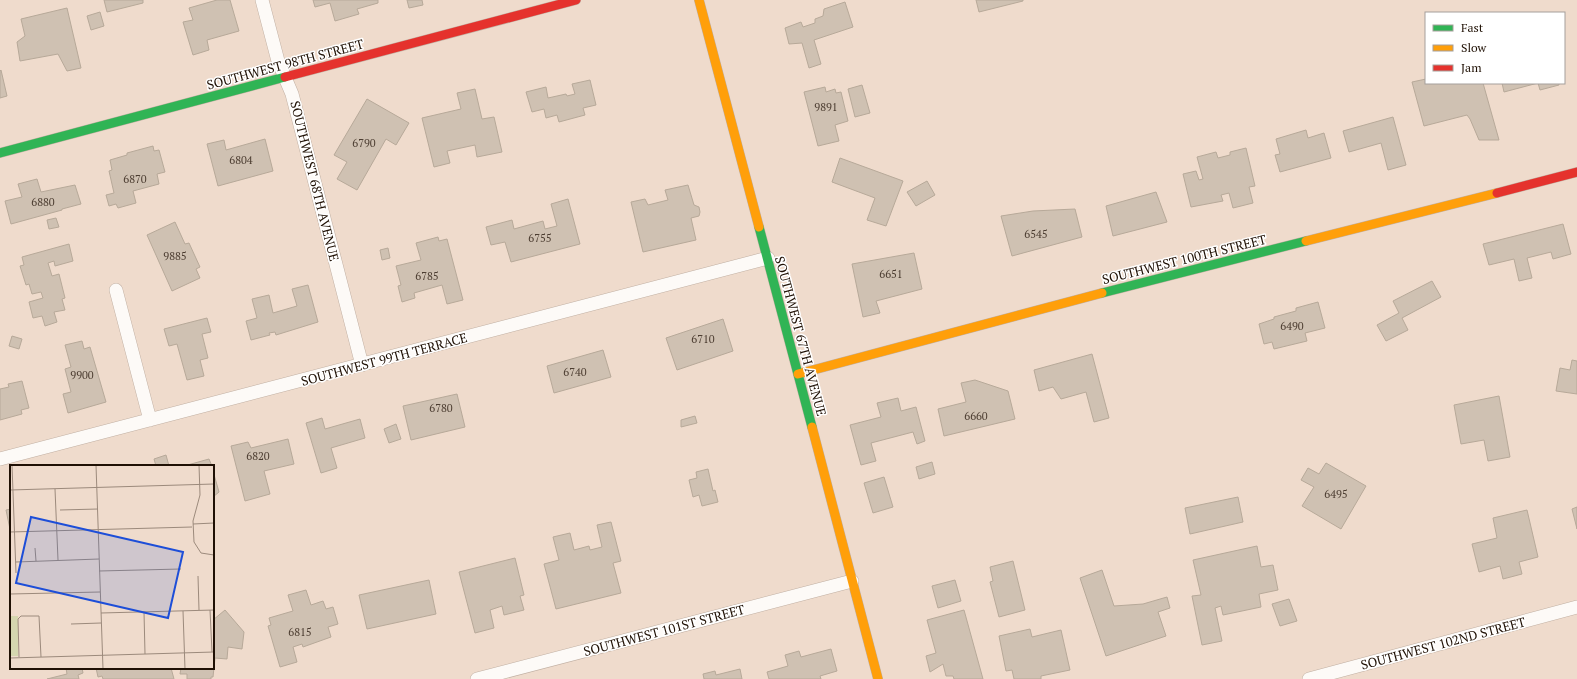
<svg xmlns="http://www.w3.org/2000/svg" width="1577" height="679" font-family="'PT Serif',serif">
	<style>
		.building { fill: #cfc1b2; stroke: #b7a999 }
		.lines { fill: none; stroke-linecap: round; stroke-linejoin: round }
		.street-casing { stroke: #c0afa2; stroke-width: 14 }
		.fast-casing { stroke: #c0afa2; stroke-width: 10 }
		.slow-casing { stroke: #c0afa2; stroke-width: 10 }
		.jam-casing { stroke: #c0afa2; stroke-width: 10 }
		.street { stroke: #fdfaf7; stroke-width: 13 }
		.fast { stroke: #30b455; stroke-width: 9 }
		.slow { stroke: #ff9f0a; stroke-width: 9 }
		.jam { stroke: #e5322d; stroke-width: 9 }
		.labels { text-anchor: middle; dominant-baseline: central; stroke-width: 3; stroke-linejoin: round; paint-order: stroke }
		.number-label { font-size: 11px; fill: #4b3c30 }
		.street-label { font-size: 13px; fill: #1f1004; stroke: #fff }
		.inset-road { fill: none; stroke: #9c8a7c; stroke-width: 1 }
		.view { fill: #1d4ed8; fill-opacity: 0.15; stroke: #1d4ed8; stroke-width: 2 }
		.inset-edge { fill: none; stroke: #1f1004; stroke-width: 2 }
	</style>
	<rect width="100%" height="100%" fill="#efdbcc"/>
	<path class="building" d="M 104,0 L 143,0 L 143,3 L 107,12 Z
		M 217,0 L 230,0 L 239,31 L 207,40 L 209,50 L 193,55 L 183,22 L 193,20 L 189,8 Z
		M 313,0 L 378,0 L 378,3 L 357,9 L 359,14 L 335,21 L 330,3 L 315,7 Z
		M 407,0 L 422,0 L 423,5 L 409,8 Z
		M 976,0 L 1023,0 L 1023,1 L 979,12 Z
		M 845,2 L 853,27 L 814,40 L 821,64 L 809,68 L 802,43 L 789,44 L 785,28 L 801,22 L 803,27 L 815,23 L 815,19 L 823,16 L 824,9 Z
		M 67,8 L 81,68 L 67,71 L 58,54 L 20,61 L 17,42 L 25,36 L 21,19 Z
		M 100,12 L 104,26 L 91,30 L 87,16 Z
		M 1,70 L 7,96 L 0,98 L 0,71 Z
		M 1426,79 L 1426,83 L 1483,83 L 1499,140 L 1479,140 L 1470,119 L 1467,115 L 1424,126 L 1412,82 Z
		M 590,80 L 596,105 L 583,108 L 585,115 L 559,122 L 557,115 L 546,118 L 544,109 L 532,112 L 526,92 L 546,87 L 548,98 L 566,94 L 567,96 L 575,94 L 572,84 Z
		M 1502,83 L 1559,83 L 1559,85 L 1540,90 L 1538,83 L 1504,92 Z
		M 862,85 L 870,113 L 855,117 L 848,89 Z
		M 825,87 L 826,92 L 835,89 L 836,93 L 841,92 L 848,121 L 835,125 L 839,141 L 818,146 L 804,92 Z
		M 475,89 L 482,119 L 494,117 L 502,152 L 477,157 L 475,145 L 447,151 L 450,163 L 434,167 L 422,118 L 461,109 L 457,93 Z
		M 367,99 L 409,123 L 396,145 L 386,139 L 357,190 L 337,179 L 347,162 L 334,155 Z
		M 1393,117 L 1406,165 L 1388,170 L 1381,143 L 1349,152 L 1343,131 Z
		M 1306,130 L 1308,138 L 1324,133 L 1331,158 L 1280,172 L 1275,155 L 1280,154 L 1276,139 Z
		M 265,139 L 273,171 L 218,186 L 207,144 L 224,140 L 226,150 Z
		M 153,146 L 154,151 L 159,150 L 165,172 L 157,174 L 159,184 L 133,191 L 136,203 L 118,208 L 116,204 L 109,206 L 106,195 L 114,193 L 109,171 L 112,170 L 110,160 L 127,155 L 127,153 Z
		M 1246,148 L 1255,186 L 1249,187 L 1253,203 L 1233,208 L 1229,193 L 1221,195 L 1223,201 L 1191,207 L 1183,174 L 1196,171 L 1199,180 L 1203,179 L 1197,157 L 1216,152 L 1218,158 L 1230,155 L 1230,152 Z
		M 840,158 L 903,181 L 886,226 L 867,220 L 875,198 L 832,182 Z
		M 37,179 L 41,192 L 75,185 L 81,204 L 62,209 L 62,210 L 11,224 L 5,201 L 22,197 L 18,184 Z
		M 927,181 L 935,195 L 916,206 L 907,192 Z
		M 688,185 L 694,205 L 699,207 L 700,212 L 699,216 L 691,218 L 696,240 L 643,252 L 631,202 L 645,199 L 648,205 L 668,200 L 665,190 Z
		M 1156,192 L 1167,222 L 1113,236 L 1106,206 Z
		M 568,199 L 580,244 L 511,262 L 505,242 L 491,245 L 486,227 L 512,220 L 514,229 L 543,221 L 545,229 L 557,226 L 551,204 Z
		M 1075,209 L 1082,237 L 1012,256 L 1001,216 L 1033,211 Z
		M 56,218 L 59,227 L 49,229 L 47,220 Z
		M 175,222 L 185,244 L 189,243 L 200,267 L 196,269 L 200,278 L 172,291 L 147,235 Z
		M 1563,224 L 1571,254 L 1553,259 L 1551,252 L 1527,258 L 1532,278 L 1519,281 L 1514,259 L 1489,265 L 1483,244 Z
		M 438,237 L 439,241 L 447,239 L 463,300 L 447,304 L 442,285 L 414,293 L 415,298 L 402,302 L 398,286 L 401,285 L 396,266 L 421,260 L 416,243 Z
		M 69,244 L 73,261 L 55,266 L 54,261 L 48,263 L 52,276 L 59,274 L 65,298 L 62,299 L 65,310 L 54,312 L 57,322 L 45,326 L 42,316 L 33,318 L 29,302 L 43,298 L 41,292 L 32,294 L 29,284 L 26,285 L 20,266 L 24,265 L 22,257 Z
		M 388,248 L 390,258 L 382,260 L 380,250 Z
		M 914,253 L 922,289 L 876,301 L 880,313 L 863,317 L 852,264 Z
		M 1432,281 L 1441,297 L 1402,318 L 1408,330 L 1386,341 L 1377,325 L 1399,313 L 1393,301 Z
		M 308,285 L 318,322 L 276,335 L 275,332 L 269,333 L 270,335 L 251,340 L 246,321 L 257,318 L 252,299 L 269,295 L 273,313 L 297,306 L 292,289 Z
		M 1318,302 L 1325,328 L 1305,333 L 1307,341 L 1274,349 L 1272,342 L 1264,344 L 1259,324 L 1274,319 L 1274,317 L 1296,311 L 1296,308 Z
		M 207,318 L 211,332 L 202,334 L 208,358 L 200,360 L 204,376 L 187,380 L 177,344 L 169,346 L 164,329 Z
		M 723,319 L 733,351 L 677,370 L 666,338 Z
		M 12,336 L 22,339 L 19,349 L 9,346 Z
		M 82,341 L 84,349 L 90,347 L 106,402 L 68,413 L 63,394 L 71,392 L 65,369 L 71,367 L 65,345 Z
		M 603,350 L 611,377 L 554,393 L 547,366 Z
		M 1092,354 L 1109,418 L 1094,422 L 1086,392 L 1061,399 L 1053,387 L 1039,391 L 1034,370 Z
		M 1572,360 L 1577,361 L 1577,394 L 1556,391 L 1560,368 L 1570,370 Z
		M 975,380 L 1008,391 L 1015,419 L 944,436 L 938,409 L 966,402 L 961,383 Z
		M 22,381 L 29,408 L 21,410 L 22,414 L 0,420 L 0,389 L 9,387 L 8,384 Z
		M 457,394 L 465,427 L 411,440 L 403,406 Z
		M 1499,396 L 1510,457 L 1488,461 L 1484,440 L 1461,444 L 1454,405 Z
		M 898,398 L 901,411 L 916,407 L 925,441 L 917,444 L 913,432 L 871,443 L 876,461 L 861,465 L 850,425 L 881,417 L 877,403 Z
		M 695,416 L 697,423 L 681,427 L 681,420 Z
		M 322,418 L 325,429 L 360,419 L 365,438 L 331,448 L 337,468 L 321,473 L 306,423 Z
		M 396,424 L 401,439 L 389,443 L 384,429 Z
		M 288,439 L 294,464 L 264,471 L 270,494 L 245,501 L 231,446 L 248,442 L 251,448 Z
		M 166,455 L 169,466 L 156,466 L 154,459 Z
		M 209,459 L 212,466 L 184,466 Z
		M 932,462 L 935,474 L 919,479 L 916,467 Z
		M 1326,463 L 1366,486 L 1341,529 L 1302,506 L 1314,487 L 1301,480 L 1308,468 L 1319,474 Z
		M 708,469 L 713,491 L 715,490 L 718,502 L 702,506 L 699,495 L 693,497 L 689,480 L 697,478 L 696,472 Z
		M 213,471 L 219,492 L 213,497 Z
		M 884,477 L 893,507 L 873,513 L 864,483 Z
		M 1238,497 L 1243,522 L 1190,534 L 1185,508 Z
		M 1577,507 L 1577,529 L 1572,509 Z
		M 11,509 L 11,534 L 6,510 Z
		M 1527,510 L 1538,557 L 1519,562 L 1522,574 L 1503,579 L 1500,566 L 1479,572 L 1472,544 L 1497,538 L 1493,518 Z
		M 611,522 L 621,561 L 613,563 L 621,593 L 556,609 L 544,564 L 559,560 L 553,537 L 570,533 L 574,550 L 589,546 L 590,550 L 602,547 L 597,525 Z
		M 1257,546 L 1261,567 L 1273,565 L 1278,590 L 1259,594 L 1261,607 L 1223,615 L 1221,606 L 1215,608 L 1222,641 L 1202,645 L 1192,596 L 1201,595 L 1193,560 Z
		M 515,558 L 524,595 L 520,596 L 524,610 L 504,615 L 502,606 L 490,610 L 494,628 L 475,633 L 459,572 Z
		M 1013,561 L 1025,610 L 999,617 L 990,582 L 993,581 L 990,567 Z
		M 1102,570 L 1114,606 L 1143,604 L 1167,597 L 1170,608 L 1158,612 L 1166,636 L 1106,656 L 1080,578 Z
		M 429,580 L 436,614 L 367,629 L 359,595 Z
		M 955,580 L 961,601 L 938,608 L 932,586 Z
		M 306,590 L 311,605 L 323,601 L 326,609 L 333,607 L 338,624 L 328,627 L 331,637 L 303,647 L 302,644 L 293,647 L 297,662 L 280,667 L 268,626 L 271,625 L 269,618 L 293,611 L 288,595 Z
		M 1289,599 L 1297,621 L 1280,626 L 1272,604 Z
		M 225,610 L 244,632 L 242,649 L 228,647 L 227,659 L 215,658 L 213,677 L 211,677 L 211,679 L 187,679 L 187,674 L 180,674 L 181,668 L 213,668 L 213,620 Z
		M 964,610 L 983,679 L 954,679 L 953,676 L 946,676 L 943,664 L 930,672 L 926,656 L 936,653 L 927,620 Z
		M 1030,629 L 1032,637 L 1061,630 L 1070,670 L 1041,676 L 1041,679 L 1014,679 L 1012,670 L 1006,671 L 999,636 Z
		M 831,649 L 837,671 L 820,676 L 821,679 L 769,679 L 767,672 L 788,666 L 785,655 L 799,651 L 801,657 Z
		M 66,668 L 82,668 L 83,673 L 78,675 L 79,679 L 47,679 L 67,674 Z
		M 96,668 L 171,668 L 174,679 L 103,679 L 102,676 L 98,677 Z
		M 740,669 L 742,679 L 704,679 L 703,674 L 715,671 L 716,675 Z"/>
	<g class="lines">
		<defs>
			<path id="street" d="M 262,0 L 278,61 L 292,94 L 362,365
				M 116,290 L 150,420
				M 0,459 L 768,258
				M 477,679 L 852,581
				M 1309,679 L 1577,607"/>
			<path id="fast" d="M 0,153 L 285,77
				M 759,227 L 812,427
				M 1102,293 L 1306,241"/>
			<path id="slow" d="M 699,0 L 759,227
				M 1306,241 L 1497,193
				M 798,374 L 1102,293
				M 812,427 L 878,679"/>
			<path id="jam" d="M 285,77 L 576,0
				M 1497,193 L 1577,172"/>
		</defs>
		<use href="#street" class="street-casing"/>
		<use href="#fast" class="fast-casing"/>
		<use href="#slow" class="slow-casing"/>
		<use href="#jam" class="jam-casing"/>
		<use href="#street" class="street"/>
		<use href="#fast" class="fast"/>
		<use href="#slow" class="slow"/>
		<use href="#jam" class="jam"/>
	</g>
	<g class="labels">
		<g class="number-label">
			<text x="826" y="107">9891</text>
			<text x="364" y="143">6790</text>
			<text x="241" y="160">6804</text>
			<text x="135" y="179">6870</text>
			<text x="43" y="202">6880</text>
			<text x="1036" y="234">6545</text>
			<text x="540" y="238">6755</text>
			<text x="175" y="256">9885</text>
			<text x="891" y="274">6651</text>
			<text x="427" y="276">6785</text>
			<text x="1292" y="326">6490</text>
			<text x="703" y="339">6710</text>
			<text x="575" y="372">6740</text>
			<text x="82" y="375">9900</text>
			<text x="441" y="408">6780</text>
			<text x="976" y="416">6660</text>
			<text x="258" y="456">6820</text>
			<text x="1336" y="494">6495</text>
			<text x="300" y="632">6815</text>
		</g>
		<g class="street-label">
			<text transform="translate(285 64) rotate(-15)">SOUTHWEST 98TH STREET</text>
			<text transform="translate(315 181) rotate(76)">SOUTHWEST 68TH AVENUE</text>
			<text transform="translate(1184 259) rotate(-14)">SOUTHWEST 100TH STREET</text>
			<text transform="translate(801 336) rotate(75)">SOUTHWEST 67TH AVENUE</text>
			<text transform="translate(384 359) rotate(-15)">SOUTHWEST 99TH TERRACE</text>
			<text transform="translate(664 630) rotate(-15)">SOUTHWEST 101ST STREET</text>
			<text transform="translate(1443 643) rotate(-15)">SOUTHWEST 102ND STREET</text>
		</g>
	</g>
	<g transform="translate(10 465)">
		<rect width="204" height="204" fill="#efdbcc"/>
		<path d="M 0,151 L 8,151 L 8,191 L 0,191 Z" fill="#d5d6af"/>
		<path class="inset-road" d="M 2,0 L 6,108M 86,0 L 93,204M 189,0 L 190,30 L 183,56 L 184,77 L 191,88 L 204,90M 45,24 L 48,95M 0,25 L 204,19M 50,45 L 88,44M 183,59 L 204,58M 0,67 L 182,62M 25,83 L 26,96M 6,97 L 89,94M 89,106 L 171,104M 188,111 L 189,145M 0,129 L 90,127M 200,145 L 202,187M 173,146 L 175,204M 134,147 L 135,189M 91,148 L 204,145M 61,159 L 91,158M 9,192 L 8,154 L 11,151 L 29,151 L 31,192M 0,193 L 204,187"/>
		<path class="view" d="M 21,52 L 173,87 L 158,153 L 6,118 Z"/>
		<rect width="204" height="204" class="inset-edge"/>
	</g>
	<rect x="1425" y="12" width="140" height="72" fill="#ffffff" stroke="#a59f9b"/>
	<rect x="1433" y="25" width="20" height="6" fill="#30b455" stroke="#a59f9b"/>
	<text x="1461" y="32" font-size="12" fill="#1f1004">Fast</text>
	<rect x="1433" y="45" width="20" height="6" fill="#ff9f0a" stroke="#a59f9b"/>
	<text x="1461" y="52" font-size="12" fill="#1f1004">Slow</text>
	<rect x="1433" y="65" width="20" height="6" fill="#e5322d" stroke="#a59f9b"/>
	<text x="1461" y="72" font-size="12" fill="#1f1004">Jam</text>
</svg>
